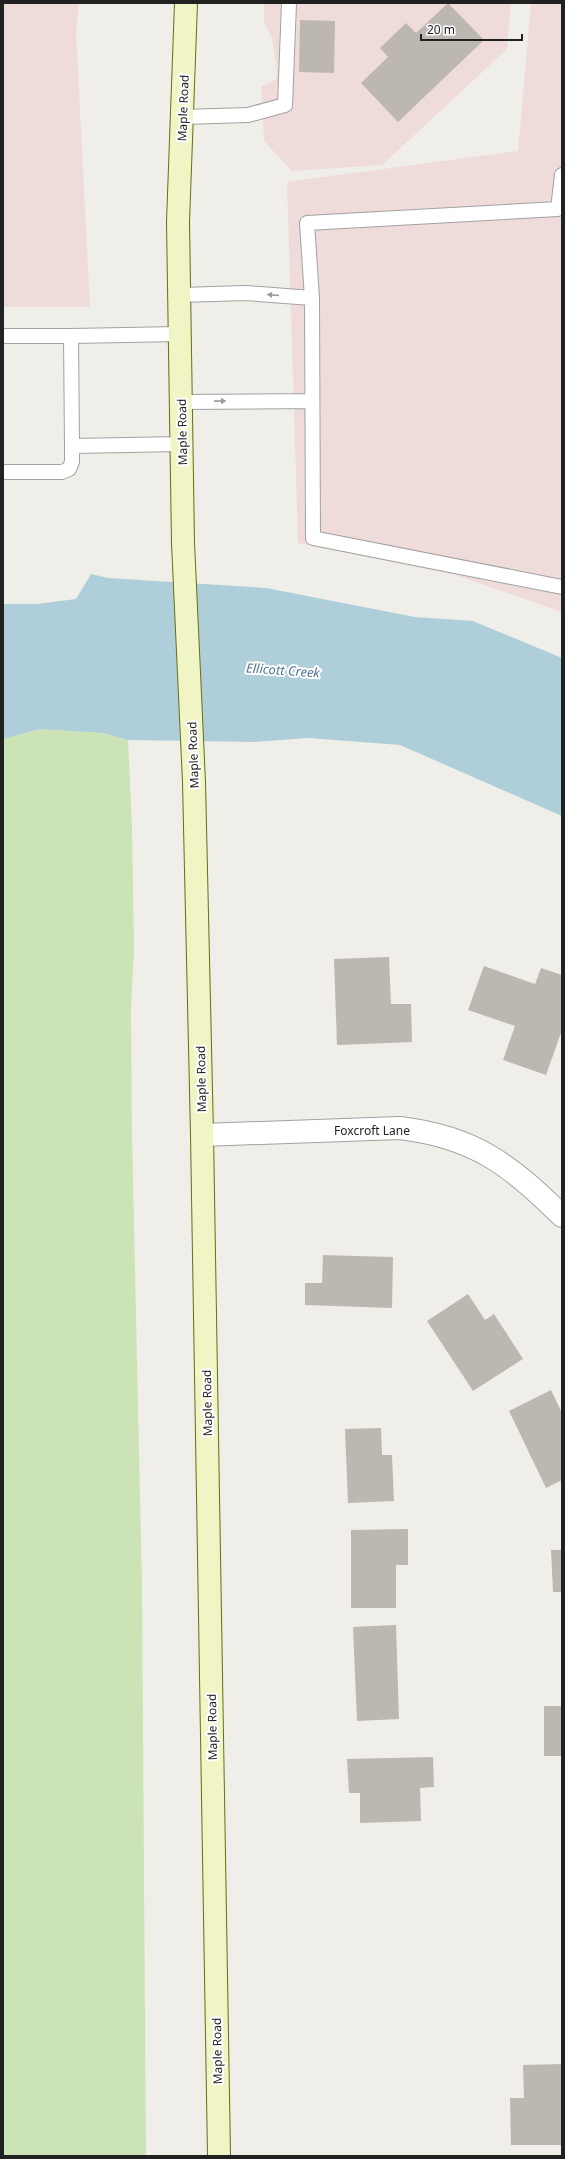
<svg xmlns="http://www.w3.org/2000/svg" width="565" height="2159" font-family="'Noto Sans',sans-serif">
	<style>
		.commercial { fill: #efdbda }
		.grass { fill: #cce4b5 }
		.water { fill: #aecfd9 }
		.building { fill: #bdb7b2 }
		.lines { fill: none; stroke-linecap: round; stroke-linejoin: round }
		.service-casing { stroke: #a2a2a2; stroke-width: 16 }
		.minor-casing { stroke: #a2a2a2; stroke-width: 24 }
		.secondary-casing { stroke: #656f11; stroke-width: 24 }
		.service { stroke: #fff; stroke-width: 14 }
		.minor { stroke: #fff; stroke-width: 22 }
		.secondary { stroke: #f1f4c4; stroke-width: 22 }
		.oneway { fill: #9b9b9b }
		.labels { text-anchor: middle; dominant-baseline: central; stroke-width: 4; stroke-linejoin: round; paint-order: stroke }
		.street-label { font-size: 12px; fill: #212121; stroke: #fff }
		.water-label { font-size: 13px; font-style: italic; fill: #507498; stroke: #fff }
	</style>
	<rect width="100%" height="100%" fill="#f0eee9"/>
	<path class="commercial" d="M 3,3 L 79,3 L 76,31 L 90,307 L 3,307 Z
		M 264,3 L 511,3 L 507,49 L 382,165 L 292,171 L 264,141 L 261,87 L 276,79 L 277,69 L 272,38 L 264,22 Z
		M 531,3 L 562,3 L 562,612 L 455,575 L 298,543 L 287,182 L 518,151 Z"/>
	<path class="grass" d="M 40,729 L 103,733 L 128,740 L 132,826 L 134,950 L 131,1010 L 132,1133 L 142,1587 L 146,2156 L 3,2156 L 3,739 Z"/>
	<path class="water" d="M 91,574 L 108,578 L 266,588 L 415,617 L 473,621 L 562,658 L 562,816 L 400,745 L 308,738 L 255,742 L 128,740 L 103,733 L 40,729 L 3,739 L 3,604 L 37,604 L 76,599 Z"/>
	<path class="building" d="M 448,3 L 484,40 L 398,122 L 361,83 L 388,57 L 380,48 L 406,23 L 416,33 Z
		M 300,20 L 335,21 L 334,73 L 299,72 Z
		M 389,957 L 391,1004 L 411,1004 L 412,1042 L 337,1045 L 334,959 Z
		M 484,966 L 535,984 L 541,968 L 562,975 L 562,1030 L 546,1075 L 503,1060 L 515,1026 L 468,1010 Z
		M 323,1255 L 393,1257 L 392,1308 L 305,1305 L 305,1283 L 322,1283 Z
		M 468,1294 L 485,1320 L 494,1314 L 523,1359 L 473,1391 L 427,1321 Z
		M 551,1390 L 562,1413 L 562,1480 L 546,1488 L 509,1411 Z
		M 381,1428 L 382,1455 L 392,1455 L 394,1501 L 348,1503 L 345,1429 Z
		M 408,1529 L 408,1565 L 396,1565 L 396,1608 L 351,1608 L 351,1530 Z
		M 551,1550 L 562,1550 L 562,1592 L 553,1592 Z
		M 396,1625 L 399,1719 L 357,1721 L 353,1627 Z
		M 544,1706 L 562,1706 L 562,1756 L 544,1756 Z
		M 433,1757 L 434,1787 L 420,1788 L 421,1821 L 360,1823 L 360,1793 L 349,1793 L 347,1759 Z
		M 562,2064 L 562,2145 L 511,2145 L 510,2098 L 524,2098 L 523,2065 Z"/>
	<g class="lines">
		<defs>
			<path id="service" d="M 182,117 L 248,115 L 285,105 L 289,3
				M 562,175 L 558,209 L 307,223 L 312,298 L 313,538 L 562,587
				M 180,295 L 246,293 L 312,298
				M 3,336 L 71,336
				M 181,402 L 312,401
				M 72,446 L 182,444
				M 3,472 L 62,472 L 69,469 L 72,462 L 72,446 L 71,336 L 180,334"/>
			<path id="minor" d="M 202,1135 L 400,1128 C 475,1137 510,1165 562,1216"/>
			<path id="secondary" d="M 186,3 L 178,222 L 183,543 L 194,782 L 202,1135 L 219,2156"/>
		</defs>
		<use href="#service" class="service-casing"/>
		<use href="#minor" class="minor-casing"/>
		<use href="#secondary" class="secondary-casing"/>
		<use href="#service" class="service"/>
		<use href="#minor" class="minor"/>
		<use href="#secondary" class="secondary"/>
	</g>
	<defs><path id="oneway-solid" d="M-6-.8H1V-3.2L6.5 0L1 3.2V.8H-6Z"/></defs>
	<g class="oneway">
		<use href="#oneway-solid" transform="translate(273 295) rotate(-176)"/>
		<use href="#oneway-solid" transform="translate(220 401) rotate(-1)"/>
	</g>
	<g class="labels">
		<g class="street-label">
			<text transform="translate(183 108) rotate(-88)">Maple Road</text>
			<text transform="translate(182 432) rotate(-91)">Maple Road</text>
			<text transform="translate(193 755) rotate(-92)">Maple Road</text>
			<text transform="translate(201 1079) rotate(-91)">Maple Road</text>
			<text x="372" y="1130">Foxcroft Lane</text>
			<text transform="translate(207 1403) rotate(-91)">Maple Road</text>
			<text transform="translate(212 1727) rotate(-91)">Maple Road</text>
			<text transform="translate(217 2051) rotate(-91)">Maple Road</text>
		</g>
		<g class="water-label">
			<text transform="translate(283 670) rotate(4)">Ellicott Creek</text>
		</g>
	</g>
	<rect width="565" height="2159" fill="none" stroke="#212121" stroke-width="8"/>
	<path d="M421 34v6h101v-6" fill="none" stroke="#212121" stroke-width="2"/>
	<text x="427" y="34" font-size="12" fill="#212121" stroke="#ffffff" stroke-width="3" paint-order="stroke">20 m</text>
</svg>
